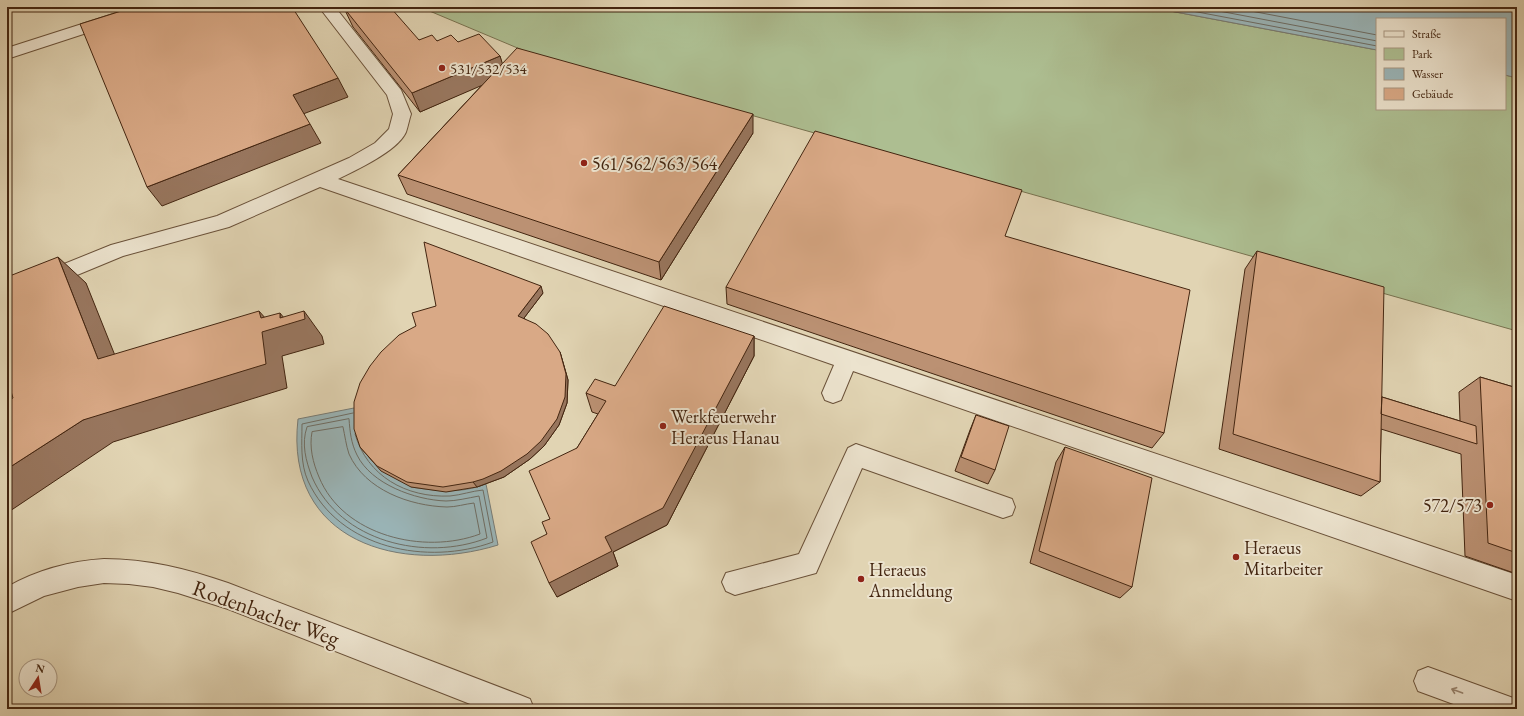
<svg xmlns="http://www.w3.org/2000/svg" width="1524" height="716" font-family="'EB Garamond',serif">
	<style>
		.green { fill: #adbe91; stroke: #787250 }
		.water { fill: #9ab5b8; stroke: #777b75 }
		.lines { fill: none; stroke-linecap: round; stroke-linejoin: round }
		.shore { stroke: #6e6d64; stroke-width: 1 }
		.minor-casing { stroke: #6a5139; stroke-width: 2 }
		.minor { fill: #ece3ce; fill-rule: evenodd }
		.wall { fill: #bb9173; stroke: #432510 }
		.shaded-wall { fill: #98765e; stroke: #432510 }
		.building { fill: #d9a986; stroke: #432510 }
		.oneway { stroke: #98846f }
		.poi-dot { fill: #8f2418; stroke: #ece3ce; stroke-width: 1.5 }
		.labels { text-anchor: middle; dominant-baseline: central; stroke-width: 4; stroke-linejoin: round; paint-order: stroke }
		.far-poi-label { font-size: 15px; fill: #432510; stroke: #ece3ce; text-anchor: start }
		.poi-label { font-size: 18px; fill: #432510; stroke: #ece3ce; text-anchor: start }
		.near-street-label { font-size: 22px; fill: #432510; stroke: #ece3ce }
	</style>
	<rect width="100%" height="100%" fill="#e1d4b3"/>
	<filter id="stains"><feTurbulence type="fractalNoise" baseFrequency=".005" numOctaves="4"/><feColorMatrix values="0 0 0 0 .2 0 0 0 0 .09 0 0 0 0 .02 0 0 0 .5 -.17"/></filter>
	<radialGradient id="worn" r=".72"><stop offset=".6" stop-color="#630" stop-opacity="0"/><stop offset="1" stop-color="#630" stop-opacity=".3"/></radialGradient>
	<path class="green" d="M 420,7 L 1149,7 L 1377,50 L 1377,109 L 1505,109 L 1505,75 L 1517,78 L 1517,331 L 527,52 Z"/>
	<path class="water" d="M 1149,7 L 1517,7 L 1517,78 L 1505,75 L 1505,19 L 1377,19 L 1377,50 Z
		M 359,407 L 411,487 C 439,491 459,494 486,484 L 498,545 C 401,575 284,542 298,419 Z"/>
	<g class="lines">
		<path class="shore" d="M 1171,7 L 1377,46
			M 1198,7 L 1377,41
			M 1230,7 L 1377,35
			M 353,413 L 302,424 C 302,443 300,463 308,481 C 339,549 428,566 493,542 L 483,490 C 472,491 461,495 450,496 C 406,498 367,476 355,434
			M 349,419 C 350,432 351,443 357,455 C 371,484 415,500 446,501 C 456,501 468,498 479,496 L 487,538 C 425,562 340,542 312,477 C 306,461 301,444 307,427 Z
			M 343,427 C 345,436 346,445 349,454 C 365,490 410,506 447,507 C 456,507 465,504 474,503 L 480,534 C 424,555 343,536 319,477 C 313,463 309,447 312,432 Z"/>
		<defs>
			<path id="minor" d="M 135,7 L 159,7 L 157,10 L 7,59 L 7,48 Z
				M 319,7 L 335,7 L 401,90 L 411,114 C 409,120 408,126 406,132 C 398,151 356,170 338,179 L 1517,575 L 1517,601 L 853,371 L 841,400 L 833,403 L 825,400 L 822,393 L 834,365 L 320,187 L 229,227 L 123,256 L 7,304 L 7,287 L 111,245 L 217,216 L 349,158 L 375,143 L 389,129 L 393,114 L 387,95 Z
				M 856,444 L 1012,499 L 1015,507 L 1012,515 L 1003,518 L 862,468 L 816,573 L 735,595 L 726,591 L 722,582 L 726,573 L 799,554 L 848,448 Z
				M 104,559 C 148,559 187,569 228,583 L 520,695 L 530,699 L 534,709 L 483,709 L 228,609 L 178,593 L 153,587 L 129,584 L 104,583 L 78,587 L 44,596 L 7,614 L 7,587 C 37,570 70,561 104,559 Z
				M 1428,667 L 1516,699 L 1517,709 L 1467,709 L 1418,691 L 1414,681 L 1418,671 Z"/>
		</defs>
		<use href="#minor" class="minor-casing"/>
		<use href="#minor" class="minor"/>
	</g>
	<path class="wall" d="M 344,8 L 419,40 L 458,42 L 500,56 L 502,64 L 753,133 L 661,280 L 407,194 L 398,175 L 483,84 L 420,112 L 353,27 Z
		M 1005,236 L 1164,433 L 1152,448 L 727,304 L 726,287 Z
		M 1257,251 L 1382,397 L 1460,421 L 1459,392 L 1480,377 L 1517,388 L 1517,574 L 1465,556 L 1461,454 L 1381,429 L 1380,482 L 1361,496 L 1219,449 L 1245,269 Z
		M 543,293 L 524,318 L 560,352 L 568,380 L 567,403 L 559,425 L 544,446 L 530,459 L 504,477 L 477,487 L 446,492 L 411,487 L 381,471 L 360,447 Z
		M 754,336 L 754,356 L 667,525 L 613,552 L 618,566 L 557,597 L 547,534 L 550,519 L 577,448 L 598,414 L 592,412 L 586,393 L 615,386 Z
		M 976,415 L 995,470 L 988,484 L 955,471 L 970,430 Z
		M 1065,447 L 1132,587 L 1120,598 L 1030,563 L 1056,462 Z
		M 1517,664 L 1517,692 L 1515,665 Z"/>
	<path class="shaded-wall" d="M 500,56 L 506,75 L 420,112 L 412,93 Z
		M 338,78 L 348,97 L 303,114 L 293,95 Z
		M 753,114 L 753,133 L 661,280 L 659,262 Z
		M 310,124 L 321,143 L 162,206 L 147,187 Z
		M 58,257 L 86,283 L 126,383 L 98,359 Z
		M 541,286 L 543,293 L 521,322 L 518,316 Z
		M 259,311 L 274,328 L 280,318 L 280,313 L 289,324 L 304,311 L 322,336 L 324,344 L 282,356 L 287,388 L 113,442 L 7,513 L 7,469 L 83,420 L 262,332 Z
		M 754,336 L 754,356 L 667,525 L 613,552 L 618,566 L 557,597 L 549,583 L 605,537 Z
		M 560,352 L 568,380 L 567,403 L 559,425 L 544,446 L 530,459 L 504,477 L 477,487 L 473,482 Z"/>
	<path class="building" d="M 134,7 L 292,7 L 338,78 L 293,95 L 310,124 L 147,187 L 80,24 Z
		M 347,7 L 390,7 L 419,40 L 432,35 L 437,41 L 451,35 L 458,42 L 479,34 L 500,56 L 412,93 L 344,8 Z
		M 517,48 L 753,114 L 659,262 L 398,175 Z
		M 815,131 L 1022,190 L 1005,236 L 1190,290 L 1164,433 L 726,287 Z
		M 424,242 L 541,286 L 518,316 L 536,324 L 548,334 L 560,352 L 566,374 L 565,397 L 557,419 L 541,441 L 527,454 L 501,471 L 483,479 L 473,482 L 443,487 L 407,482 L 377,466 L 360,447 L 354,429 L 354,402 L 360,383 L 370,366 L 381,352 L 399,335 L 416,326 L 412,313 L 436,306 Z
		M 1257,251 L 1384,287 L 1380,482 L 1233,434 Z
		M 58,257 L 98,359 L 259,311 L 261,318 L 280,313 L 280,318 L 304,311 L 305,319 L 262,332 L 266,364 L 83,420 L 7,469 L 7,401 L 13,398 L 7,378 L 7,277 Z
		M 664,306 L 754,336 L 663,508 L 605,537 L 612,551 L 549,583 L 531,542 L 547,534 L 542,522 L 550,519 L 529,471 L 577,448 L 606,401 L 586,393 L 595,379 L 615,386 Z
		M 1480,377 L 1517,388 L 1517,553 L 1488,543 Z
		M 1382,397 L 1476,426 L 1477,444 L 1381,414 Z
		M 976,415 L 1009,426 L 995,470 L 961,457 Z
		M 1065,447 L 1152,478 L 1132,587 L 1039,551 Z"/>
	<defs><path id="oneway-shaft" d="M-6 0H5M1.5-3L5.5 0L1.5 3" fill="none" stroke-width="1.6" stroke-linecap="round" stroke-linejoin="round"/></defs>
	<use class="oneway" href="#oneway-shaft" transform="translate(1457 691) rotate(-160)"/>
	<g class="poi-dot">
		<circle cx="442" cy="68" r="4"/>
		<circle cx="584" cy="163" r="4"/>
		<circle cx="663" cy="426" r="4"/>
		<circle cx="1490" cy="505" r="4"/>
		<circle cx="1236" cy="557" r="4"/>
		<circle cx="861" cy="579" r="4"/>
	</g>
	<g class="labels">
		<g class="far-poi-label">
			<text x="450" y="68">531/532/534</text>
		</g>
		<g class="poi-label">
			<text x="592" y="163">561/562/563/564</text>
			<text x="671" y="416">Werkfeuerwehr<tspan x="671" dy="21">Heraeus Hanau</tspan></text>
			<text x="1482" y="505" text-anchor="end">572/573</text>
			<text x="1244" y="547">Heraeus<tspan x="1244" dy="21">Mitarbeiter</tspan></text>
			<text x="869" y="569">Heraeus<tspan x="869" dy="21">Anmeldung</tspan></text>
		</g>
		<g class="near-street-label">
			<text transform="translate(266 613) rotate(20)">Rodenbacher Weg</text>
		</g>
	</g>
	<rect width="1524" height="716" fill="none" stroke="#e1d4b3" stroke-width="24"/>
	<rect x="8" y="8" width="1508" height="700" fill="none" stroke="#432510" stroke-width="2"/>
	<rect x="12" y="12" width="1500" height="692" fill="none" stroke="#432510"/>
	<rect x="1376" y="18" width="130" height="92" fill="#ece3ce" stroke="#a89782"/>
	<rect x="1384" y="31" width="20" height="6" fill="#ece3ce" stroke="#a89782"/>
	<text x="1412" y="38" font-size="12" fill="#432510">Straße</text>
	<rect x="1384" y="48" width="20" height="12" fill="#adbe91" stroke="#a89782"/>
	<text x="1412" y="58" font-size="12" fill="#432510">Park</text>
	<rect x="1384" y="68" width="20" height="12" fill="#9ab5b8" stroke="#a89782"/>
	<text x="1412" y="78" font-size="12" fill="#432510">Wasser</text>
	<rect x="1384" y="88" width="20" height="12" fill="#d9a986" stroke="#a89782"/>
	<text x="1412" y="98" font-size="12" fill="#432510">Gebäude</text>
	<g transform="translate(38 678) rotate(12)"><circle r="19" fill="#ece3ce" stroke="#a89782"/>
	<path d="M0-3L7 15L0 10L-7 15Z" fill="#8f2418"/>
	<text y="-6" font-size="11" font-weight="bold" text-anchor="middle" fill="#432510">N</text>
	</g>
	<rect width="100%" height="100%" filter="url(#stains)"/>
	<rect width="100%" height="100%" fill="url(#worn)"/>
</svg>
